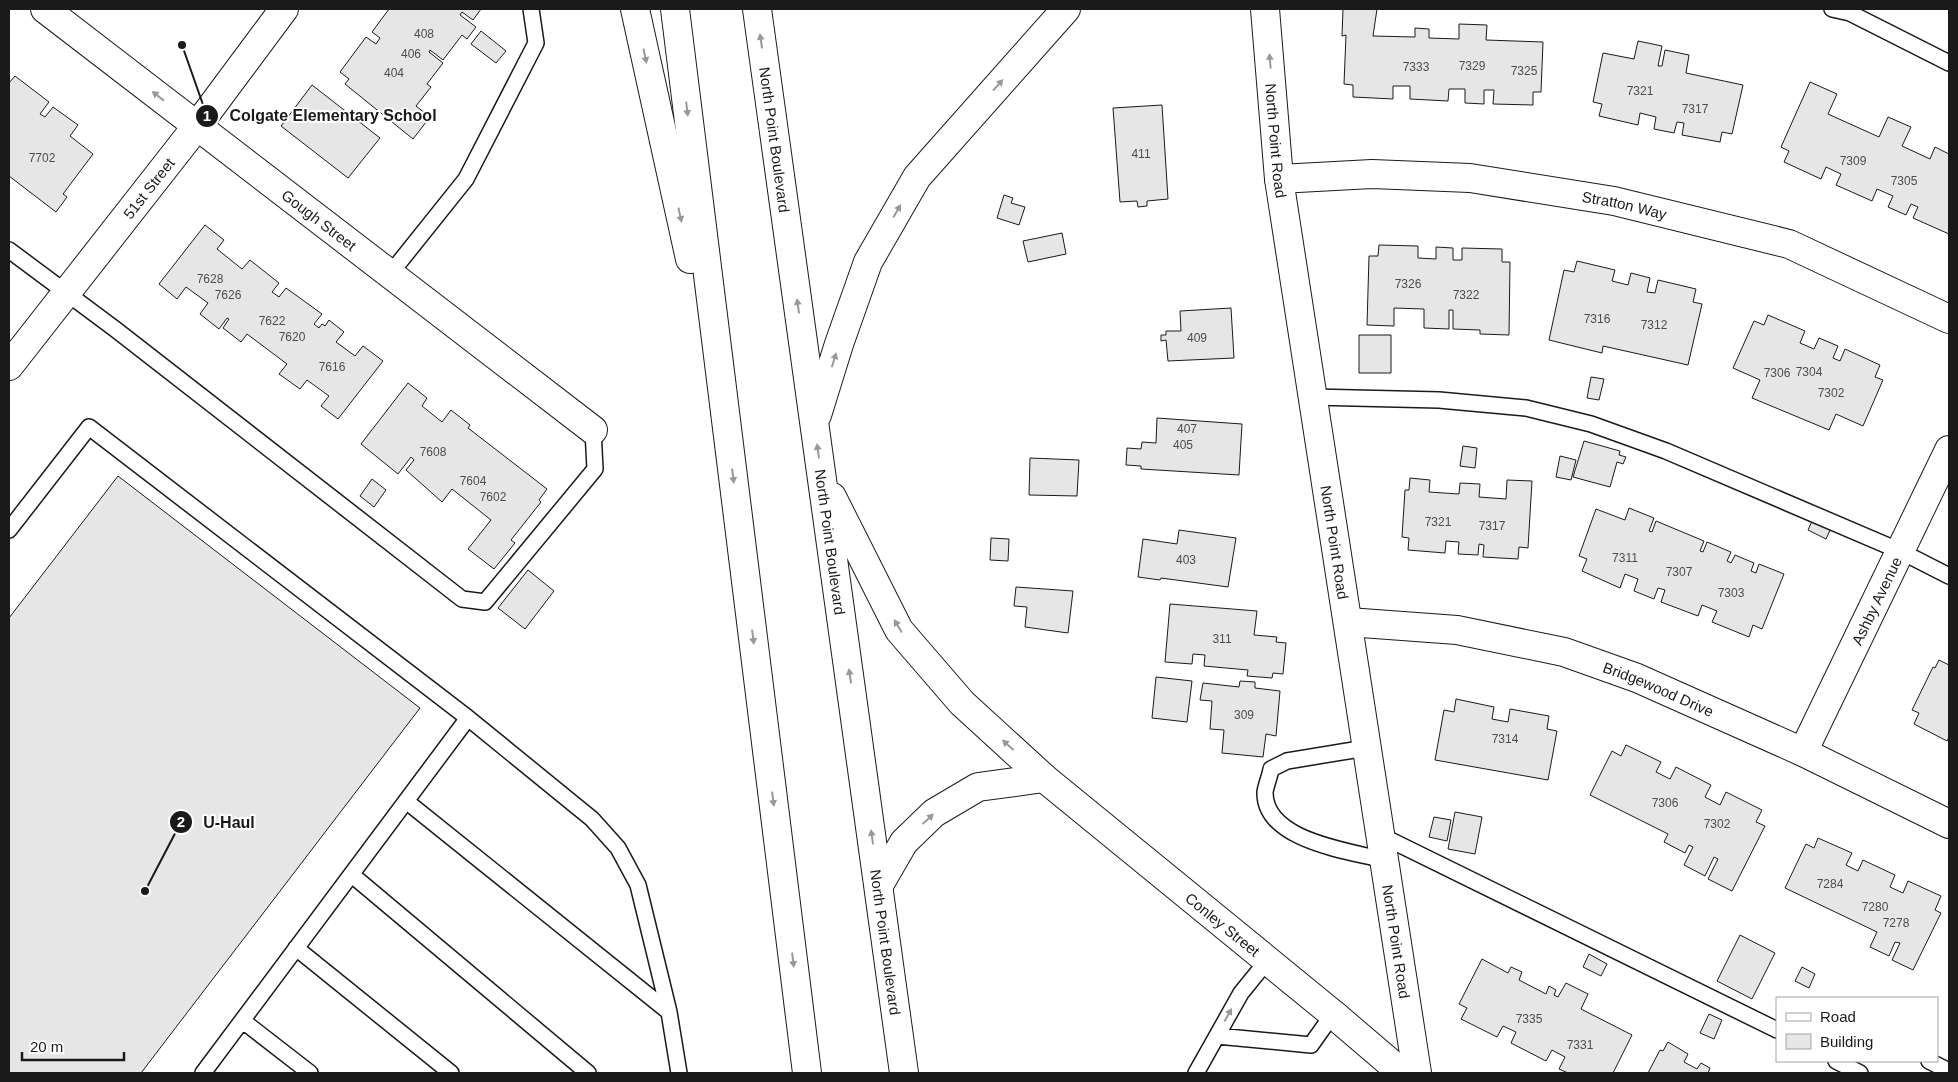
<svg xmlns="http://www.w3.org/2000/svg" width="1958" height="1082" font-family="Arial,sans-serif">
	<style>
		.building { fill: #e6e6e6; stroke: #1a1a1a }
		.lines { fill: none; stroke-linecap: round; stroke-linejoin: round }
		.service-casing { stroke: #1a1a1a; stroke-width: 18 }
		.minor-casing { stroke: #1a1a1a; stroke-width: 30 }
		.tertiary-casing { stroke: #1a1a1a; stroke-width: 30 }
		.primary-casing { stroke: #1a1a1a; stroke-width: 30 }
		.service { stroke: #fff; stroke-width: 15 }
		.minor { stroke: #fff; stroke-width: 28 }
		.tertiary { stroke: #fff; stroke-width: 28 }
		.primary { stroke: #fff; stroke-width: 28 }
		.oneway { fill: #989898 }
		.labels { text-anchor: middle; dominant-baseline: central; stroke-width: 4; stroke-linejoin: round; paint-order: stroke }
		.number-label { font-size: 12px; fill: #4d4d4d }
		.street-label { font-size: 15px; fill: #1a1a1a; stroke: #fff }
		.leader { fill: none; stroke: #1a1a1a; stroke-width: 2 }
		.callout-dot { fill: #1a1a1a; stroke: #fff; stroke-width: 2 }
		.mark-label { font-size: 15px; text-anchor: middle; font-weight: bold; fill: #fff }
		.callout-label { font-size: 16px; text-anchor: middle; font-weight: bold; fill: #1a1a1a; stroke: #fff; stroke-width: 4; stroke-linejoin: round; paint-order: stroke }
	</style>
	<rect width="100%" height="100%" fill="#fff"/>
	<path class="building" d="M 389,9 L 481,9 L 473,20 L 462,12 L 460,15 L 476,27 L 467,39 L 462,35 L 443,60 L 430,50 L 429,52 L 443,63 L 427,84 L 431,87 L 416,106 L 430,117 L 413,139 L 345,84 L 349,79 L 340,72 L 366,37 L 376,44 L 380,38 L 372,32 Z
		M 1343,9 L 1377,9 L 1373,36 L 1415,37 L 1415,28 L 1429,29 L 1429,38 L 1459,39 L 1459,24 L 1487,25 L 1486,40 L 1543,42 L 1541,92 L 1533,92 L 1533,105 L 1493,104 L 1494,90 L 1484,90 L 1484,104 L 1465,103 L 1465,89 L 1449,89 L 1448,101 L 1410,99 L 1410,86 L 1393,86 L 1393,99 L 1353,97 L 1353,85 L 1344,84 L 1346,35 L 1342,36 Z
		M 481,31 L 506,51 L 496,63 L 471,44 Z
		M 1638,41 L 1662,46 L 1658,66 L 1662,66 L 1665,50 L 1689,55 L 1686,73 L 1743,85 L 1732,134 L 1722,132 L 1720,142 L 1682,135 L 1684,123 L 1677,122 L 1674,133 L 1654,129 L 1656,117 L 1640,113 L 1638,125 L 1599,116 L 1602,104 L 1593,102 L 1603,53 L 1634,59 Z
		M 15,76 L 49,102 L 40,114 L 45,117 L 53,107 L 78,125 L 70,136 L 93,154 L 63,194 L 67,197 L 56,212 L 9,176 L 9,83 Z
		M 1810,82 L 1837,94 L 1828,114 L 1879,137 L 1888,117 L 1911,127 L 1902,146 L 1930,159 L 1935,147 L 1949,154 L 1949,234 L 1913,218 L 1918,207 L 1911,204 L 1906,215 L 1888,207 L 1893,196 L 1877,189 L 1872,201 L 1836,185 L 1841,174 L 1826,167 L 1821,179 L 1784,162 L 1789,151 L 1781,147 Z
		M 312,85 L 380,138 L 348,178 L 281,126 Z
		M 1162,105 L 1168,199 L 1147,201 L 1147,206 L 1138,207 L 1137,201 L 1120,202 L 1113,108 Z
		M 1004,195 L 1013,198 L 1011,203 L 1025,207 L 1019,225 L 997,218 Z
		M 205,225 L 224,240 L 217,249 L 242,269 L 250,260 L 279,283 L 272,292 L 279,297 L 286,288 L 322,314 L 314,324 L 319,328 L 322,324 L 325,326 L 329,320 L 344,332 L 336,342 L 355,356 L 363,346 L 383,361 L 338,419 L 321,406 L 329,396 L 307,380 L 300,389 L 279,374 L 287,364 L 247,334 L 241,342 L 223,328 L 229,319 L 227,318 L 219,329 L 200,314 L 208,303 L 186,287 L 177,299 L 159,284 Z
		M 1062,233 L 1066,254 L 1028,262 L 1023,241 Z
		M 1379,245 L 1418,246 L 1418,258 L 1436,259 L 1436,247 L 1453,248 L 1453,260 L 1462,260 L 1462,248 L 1502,249 L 1502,262 L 1510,262 L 1509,335 L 1480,334 L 1480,330 L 1453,329 L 1453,310 L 1449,310 L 1449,329 L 1424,328 L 1424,309 L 1394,308 L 1394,326 L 1367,325 L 1369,256 L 1378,256 Z
		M 1577,261 L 1615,270 L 1612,281 L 1628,285 L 1631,273 L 1650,278 L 1647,292 L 1655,293 L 1658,280 L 1696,289 L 1693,302 L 1702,304 L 1688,365 L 1603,346 L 1602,353 L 1549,340 L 1564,270 L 1574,272 Z
		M 1231,308 L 1234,358 L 1168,361 L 1166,340 L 1161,341 L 1161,335 L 1166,335 L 1166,331 L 1181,331 L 1180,311 Z
		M 1768,315 L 1805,331 L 1800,343 L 1814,349 L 1819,338 L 1838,346 L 1833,358 L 1840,361 L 1845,349 L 1880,365 L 1875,377 L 1883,380 L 1863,426 L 1836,414 L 1829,430 L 1752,398 L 1760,380 L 1733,368 L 1754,321 L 1764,325 Z
		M 1359,335 L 1391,335 L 1391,373 L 1359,373 Z
		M 1591,377 L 1604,379 L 1599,400 L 1587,398 Z
		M 408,383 L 427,398 L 422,406 L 442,422 L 451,410 L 470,425 L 468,428 L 547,489 L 539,500 L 541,502 L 511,540 L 515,543 L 494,569 L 468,549 L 491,520 L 452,489 L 442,502 L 406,470 L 414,460 L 411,457 L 398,474 L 361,444 Z
		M 1157,418 L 1242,424 L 1239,475 L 1141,469 L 1141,466 L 1126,465 L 1127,448 L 1141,449 L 1142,442 L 1156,443 Z
		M 1584,441 L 1620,451 L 1619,455 L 1626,457 L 1623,464 L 1617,462 L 1610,487 L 1573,477 Z
		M 1463,446 L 1477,448 L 1475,468 L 1460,466 Z
		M 1560,456 L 1576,460 L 1571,480 L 1556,477 Z
		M 1030,458 L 1079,460 L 1077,496 L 1029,495 Z
		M 118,476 L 420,708 L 141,1073 L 9,1073 L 9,618 Z
		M 1410,478 L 1430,480 L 1429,492 L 1459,494 L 1460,483 L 1480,484 L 1479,497 L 1506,499 L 1507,480 L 1532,481 L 1528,548 L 1519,547 L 1518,559 L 1483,557 L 1484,545 L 1479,544 L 1478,555 L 1458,554 L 1459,542 L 1446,541 L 1445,553 L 1408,550 L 1409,538 L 1402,537 L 1405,490 L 1409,490 Z
		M 372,479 L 386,490 L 374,507 L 360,496 Z
		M 1629,508 L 1654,518 L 1649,531 L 1652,532 L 1656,521 L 1704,541 L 1700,551 L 1703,552 L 1707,542 L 1731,552 L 1727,561 L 1731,563 L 1735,555 L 1754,563 L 1751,571 L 1756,573 L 1759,564 L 1784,574 L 1762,629 L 1753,625 L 1749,637 L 1712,622 L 1717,611 L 1702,605 L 1698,616 L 1661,602 L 1665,590 L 1658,588 L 1654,599 L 1634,591 L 1638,579 L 1625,574 L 1620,588 L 1582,571 L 1587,559 L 1579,556 L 1596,509 L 1625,520 Z
		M 1813,519 L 1831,528 L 1826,539 L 1808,530 Z
		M 1179,530 L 1236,538 L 1228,587 L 1161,578 L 1160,580 L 1138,577 L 1143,539 L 1177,544 Z
		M 991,538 L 1009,539 L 1008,561 L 990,560 Z
		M 528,570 L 554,591 L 525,629 L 498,608 Z
		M 1016,587 L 1073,591 L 1068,633 L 1025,627 L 1027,607 L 1014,606 Z
		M 1170,604 L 1257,611 L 1254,635 L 1277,637 L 1276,642 L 1286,643 L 1283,674 L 1273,673 L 1272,678 L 1247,676 L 1248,670 L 1204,666 L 1205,655 L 1193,654 L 1192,664 L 1165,662 Z
		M 1939,660 L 1949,665 L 1949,737 L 1947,741 L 1914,724 L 1919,713 L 1912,710 L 1933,667 L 1935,668 Z
		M 1156,677 L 1192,681 L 1187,722 L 1152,718 Z
		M 1240,681 L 1255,682 L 1255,688 L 1280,691 L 1276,736 L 1266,734 L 1263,757 L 1222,753 L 1224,730 L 1210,729 L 1212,701 L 1200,700 L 1203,683 L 1239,687 Z
		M 1456,699 L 1494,707 L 1492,719 L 1508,722 L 1510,709 L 1549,716 L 1547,729 L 1557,731 L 1548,780 L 1435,760 L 1444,710 L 1454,712 Z
		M 1626,745 L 1661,762 L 1656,772 L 1670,779 L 1676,767 L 1711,785 L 1705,797 L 1720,805 L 1726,792 L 1762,810 L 1756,822 L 1765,826 L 1732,891 L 1708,879 L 1718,859 L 1714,857 L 1705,876 L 1684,865 L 1693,847 L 1689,845 L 1685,853 L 1664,842 L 1668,834 L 1590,795 L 1612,751 L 1621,756 Z
		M 1455,812 L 1482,817 L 1475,854 L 1448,849 Z
		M 1434,817 L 1451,820 L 1447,841 L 1429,837 Z
		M 1818,838 L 1852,853 L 1846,865 L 1858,871 L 1863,860 L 1895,875 L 1890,887 L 1903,893 L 1908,881 L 1941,896 L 1935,910 L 1941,913 L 1913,970 L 1892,960 L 1900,943 L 1895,942 L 1889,956 L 1870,947 L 1877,932 L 1785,888 L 1806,844 L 1814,848 Z
		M 1740,935 L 1775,953 L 1752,999 L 1717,981 Z
		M 1589,954 L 1607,964 L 1601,976 L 1583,967 Z
		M 1482,959 L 1508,973 L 1511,967 L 1522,972 L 1519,980 L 1546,994 L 1549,986 L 1556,990 L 1554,995 L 1558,997 L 1566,983 L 1588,994 L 1581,1009 L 1632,1035 L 1613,1073 L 1568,1073 L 1559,1069 L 1565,1057 L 1552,1050 L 1546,1061 L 1511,1043 L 1516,1032 L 1503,1026 L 1497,1037 L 1461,1019 L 1467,1008 L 1459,1004 Z
		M 1802,967 L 1815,974 L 1809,988 L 1795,981 Z
		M 1709,1014 L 1722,1020 L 1714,1039 L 1700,1033 Z
		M 1668,1042 L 1688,1054 L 1684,1062 L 1697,1069 L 1701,1063 L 1710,1068 L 1708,1073 L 1648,1073 L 1660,1050 L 1663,1051 Z"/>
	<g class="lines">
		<defs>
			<path id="service" d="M 1832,9 L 1850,13 L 1949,63
				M 9,250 L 115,329 L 462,599 L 485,602 L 595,469 L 593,430
				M 390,274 L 466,179 L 536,43 L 531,9
				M 1312,397 L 1439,400 L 1526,408 L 1591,424 L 1666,451 L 1900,551 L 1949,576
				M 9,530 L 89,427 L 468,718 L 592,819 L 618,848 L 638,885 L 669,1012 L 679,1073
				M 1366,748 L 1287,761 L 1271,769 C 1270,776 1266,785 1265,792 C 1264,841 1350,851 1384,860
				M 406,801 L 669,1012
				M 1380,835 L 1777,1030
				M 352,875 L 588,1073
				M 296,948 L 451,1073
				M 243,1021 L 310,1073
				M 1217,1036 L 1311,1045 L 1333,1014
				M 1836,1061 L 1860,1073
				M 1929,1061 L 1949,1071
				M 203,1073 L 468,718
				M 1196,1073 L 1241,993 L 1267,961"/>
			<g id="minor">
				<path id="s1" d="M 45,9 L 593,430"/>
				<path id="s2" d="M 1279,179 L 1372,174 L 1470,178 L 1614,201 L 1789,244 L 1949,319"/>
				<path id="s3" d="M 9,366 L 197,126 L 284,9"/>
				<path id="s4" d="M 1348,622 L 1457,630 L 1564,652 L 1637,678 L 1803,752 L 1949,824"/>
				<path id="s5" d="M 1803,752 L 1949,450"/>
			</g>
			<g id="tertiary">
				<path id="s6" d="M 1265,9 L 1279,179 L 1417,1073"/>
				<path id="s7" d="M 1044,778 L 1333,1014 L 1402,1073"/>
			</g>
			<g id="primary">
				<path d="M 635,9 L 690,259"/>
				<path d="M 675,9 L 807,1073"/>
				<path id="s8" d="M 757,9 L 904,1073"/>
				<path d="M 817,415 L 839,344 L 868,262 L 917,177 L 1066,9"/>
				<path d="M 832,497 L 899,630 L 962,703 L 1044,778"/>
				<path d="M 879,885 L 904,842 L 934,813 L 978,787 L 1044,778"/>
			</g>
		</defs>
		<use href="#service" class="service-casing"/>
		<use href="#minor" class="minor-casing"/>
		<use href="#tertiary" class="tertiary-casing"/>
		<use href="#primary" class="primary-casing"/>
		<use href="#service" class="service"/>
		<use href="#minor" class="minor"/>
		<use href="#tertiary" class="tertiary"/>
		<use href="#primary" class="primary"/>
	</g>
	<defs><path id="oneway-solid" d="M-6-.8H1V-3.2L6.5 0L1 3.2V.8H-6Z" transform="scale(1.25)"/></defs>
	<g class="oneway">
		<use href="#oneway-solid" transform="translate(761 41) rotate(-98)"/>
		<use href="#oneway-solid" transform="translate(645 56) rotate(78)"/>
		<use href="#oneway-solid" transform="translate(1270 61) rotate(-95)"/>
		<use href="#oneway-solid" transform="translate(998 85) rotate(-48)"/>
		<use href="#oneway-solid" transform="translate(158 96) rotate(-142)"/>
		<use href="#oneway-solid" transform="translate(687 109) rotate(83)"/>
		<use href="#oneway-solid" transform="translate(897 211) rotate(-60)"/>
		<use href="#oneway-solid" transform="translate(680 215) rotate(78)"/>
		<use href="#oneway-solid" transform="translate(798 306) rotate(-98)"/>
		<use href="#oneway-solid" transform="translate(834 360) rotate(-73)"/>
		<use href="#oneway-solid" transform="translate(818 451) rotate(-98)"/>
		<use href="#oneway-solid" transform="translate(733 476) rotate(83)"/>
		<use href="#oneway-solid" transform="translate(898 626) rotate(-121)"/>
		<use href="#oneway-solid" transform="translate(753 637) rotate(83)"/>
		<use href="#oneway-solid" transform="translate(850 676) rotate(-98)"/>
		<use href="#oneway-solid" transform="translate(1008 745) rotate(-138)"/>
		<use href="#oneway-solid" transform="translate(773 799) rotate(83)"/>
		<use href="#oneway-solid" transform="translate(928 819) rotate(-43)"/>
		<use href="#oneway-solid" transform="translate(872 837) rotate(-98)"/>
		<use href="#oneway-solid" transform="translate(793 960) rotate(83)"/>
		<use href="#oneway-solid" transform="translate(1228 1015) rotate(-61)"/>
	</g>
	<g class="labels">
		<g class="number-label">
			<text x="424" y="34">408</text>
			<text x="411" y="54">406</text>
			<text x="1472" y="66">7329</text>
			<text x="1416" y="67">7333</text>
			<text x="1524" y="71">7325</text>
			<text x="394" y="73">404</text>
			<text x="1640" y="91">7321</text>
			<text x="1695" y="109">7317</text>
			<text x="1141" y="154">411</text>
			<text x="42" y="158">7702</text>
			<text x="1853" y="161">7309</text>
			<text x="1904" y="181">7305</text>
			<text x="210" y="279">7628</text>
			<text x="1408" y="284">7326</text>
			<text x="228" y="295">7626</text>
			<text x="1466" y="295">7322</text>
			<text x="1597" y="319">7316</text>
			<text x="272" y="321">7622</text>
			<text x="1654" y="325">7312</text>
			<text x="292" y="337">7620</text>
			<text x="1197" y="338">409</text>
			<text x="332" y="367">7616</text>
			<text x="1809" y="372">7304</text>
			<text x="1777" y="373">7306</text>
			<text x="1831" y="393">7302</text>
			<text x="1187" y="429">407</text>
			<text x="1183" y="445">405</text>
			<text x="433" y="452">7608</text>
			<text x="473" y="481">7604</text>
			<text x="493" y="497">7602</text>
			<text x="1438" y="522">7321</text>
			<text x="1492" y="526">7317</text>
			<text x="1625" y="558">7311</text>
			<text x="1186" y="560">403</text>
			<text x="1679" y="572">7307</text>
			<text x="1731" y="593">7303</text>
			<text x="1222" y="639">311</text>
			<text x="1244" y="715">309</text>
			<text x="1505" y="739">7314</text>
			<text x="1665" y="803">7306</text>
			<text x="1717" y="824">7302</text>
			<text x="1830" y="884">7284</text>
			<text x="1875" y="907">7280</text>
			<text x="1896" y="923">7278</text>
			<text x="1529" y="1019">7335</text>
			<text x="1580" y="1045">7331</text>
		</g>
		<g class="street-label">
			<text stroke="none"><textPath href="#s8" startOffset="132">North Point Boulevard</textPath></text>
			<text stroke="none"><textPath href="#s6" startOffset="132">North Point Road</textPath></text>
			<text stroke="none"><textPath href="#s3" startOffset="226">51st Street</textPath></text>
			<text stroke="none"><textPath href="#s2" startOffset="348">Stratton Way</textPath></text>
			<text stroke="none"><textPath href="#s1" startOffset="346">Gough Street</textPath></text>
			<text stroke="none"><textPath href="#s8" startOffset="538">North Point Boulevard</textPath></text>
			<text stroke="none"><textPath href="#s6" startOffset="538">North Point Road</textPath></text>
			<text stroke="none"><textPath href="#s5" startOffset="168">Ashby Avenue</textPath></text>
			<text stroke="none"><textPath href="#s4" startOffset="320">Bridgewood Drive</textPath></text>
			<text stroke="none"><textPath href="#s7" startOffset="231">Conley Street</textPath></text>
			<text stroke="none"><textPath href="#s8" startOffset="942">North Point Boulevard</textPath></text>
			<text stroke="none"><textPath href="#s6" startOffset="942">North Point Road</textPath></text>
		</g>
	</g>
	<path class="leader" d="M182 45L207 116M145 891L181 822"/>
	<g class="callout-dot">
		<circle cx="182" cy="45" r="5"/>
		<circle cx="145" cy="891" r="5"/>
		<circle cx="207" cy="116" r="12"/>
		<circle cx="181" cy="822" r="12"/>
	</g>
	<g class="mark-label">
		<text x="207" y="121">1</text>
		<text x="181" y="827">2</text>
	</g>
	<g class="callout-label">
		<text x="333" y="121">Colgate Elementary School</text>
		<text x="229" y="828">U-Haul</text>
	</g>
	<rect width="1958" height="1082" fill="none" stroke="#1a1a1a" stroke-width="20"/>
	<rect x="1776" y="997" width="162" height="65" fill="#ffffff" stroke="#a3a3a3"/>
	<rect x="1786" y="1013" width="25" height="8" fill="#ffffff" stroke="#a3a3a3"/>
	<text x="1820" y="1022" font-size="15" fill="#1a1a1a">Road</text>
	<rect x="1786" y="1034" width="25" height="15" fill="#e6e6e6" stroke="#a3a3a3"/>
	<text x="1820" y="1047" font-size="15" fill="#1a1a1a">Building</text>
	<path d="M22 1052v8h102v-8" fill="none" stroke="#1a1a1a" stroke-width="2.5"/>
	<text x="30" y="1052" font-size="15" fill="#1a1a1a" stroke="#ffffff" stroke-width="4" paint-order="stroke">20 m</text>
</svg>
